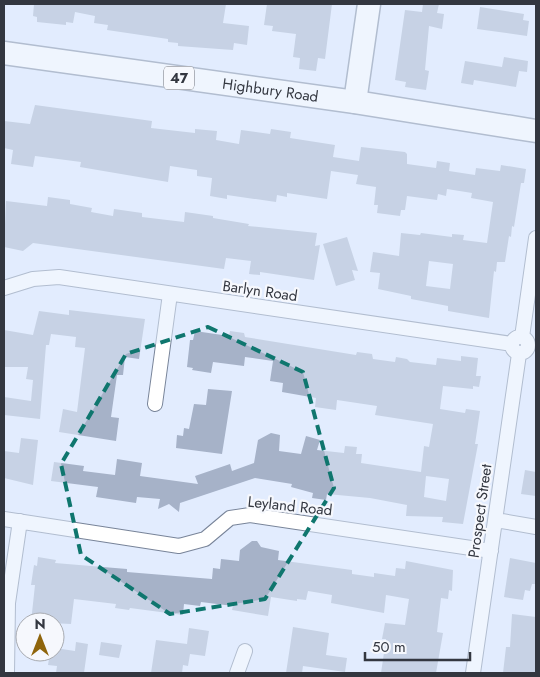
<svg xmlns="http://www.w3.org/2000/svg" width="540" height="677" font-family="Jost,sans-serif">
	<style>
		.building { fill: #a6b2c8; fill-rule: evenodd }
		.lines { fill: none; stroke-linecap: round; stroke-linejoin: round }
		.street-casing { stroke: #788499; stroke-width: 16 }
		.primary-casing { stroke: #788499; stroke-width: 25 }
		.street { stroke: #fff; stroke-width: 14 }
		.primary { stroke: #fff; stroke-width: 22 }
		.marked { fill: none; stroke: #0f766e; stroke-width: 4; stroke-dasharray: 10 6; stroke-linejoin: round }
		.labels { text-anchor: middle; dominant-baseline: central; stroke-width: 4.5; stroke-linejoin: round; paint-order: stroke }
		.shield { fill: #f6f8fd; stroke: #6e7179; stroke-width: 1 }
		.shield-label { font-size: 14px; font-weight: bold; fill: #333740 }
		.street-label { font-size: 15px; fill: #333740; stroke: #f6f8fd }
	</style>
	<rect width="100%" height="100%" fill="#e2ecfe"/>
	<path class="building" d="M 34,4 L 226,4 L 223,23 L 249,26 L 247,45 L 234,43 L 233,50 L 178,46 L 178,43 L 168,42 L 168,39 L 107,30 L 108,25 L 94,23 L 95,16 L 75,12 L 73,23 L 66,22 L 66,25 L 37,22 L 37,17 L 33,16 Z
		M 267,4 L 332,4 L 325,59 L 318,58 L 316,71 L 299,69 L 300,58 L 293,57 L 296,34 L 272,31 L 273,26 L 264,25 Z
		M 423,4 L 439,4 L 437,13 L 444,14 L 442,29 L 429,26 L 425,70 L 429,71 L 426,90 L 405,87 L 406,82 L 395,80 L 405,10 L 422,12 Z
		M 480,7 L 524,14 L 523,20 L 529,21 L 527,36 L 477,29 Z
		M 504,57 L 528,61 L 527,72 L 519,71 L 516,87 L 474,80 L 473,85 L 461,83 L 465,61 L 502,67 Z
		M 35,105 L 152,121 L 151,128 L 195,133 L 195,129 L 217,131 L 216,140 L 239,144 L 241,130 L 270,134 L 271,129 L 291,132 L 290,138 L 335,145 L 333,157 L 359,161 L 361,147 L 405,152 L 407,154 L 407,164 L 436,168 L 437,161 L 450,163 L 449,171 L 475,175 L 476,168 L 500,171 L 501,165 L 526,169 L 524,183 L 521,183 L 514,227 L 512,226 L 511,237 L 509,236 L 505,262 L 497,262 L 496,272 L 494,271 L 489,318 L 448,311 L 448,306 L 411,299 L 411,296 L 378,289 L 380,273 L 370,272 L 373,252 L 399,256 L 401,233 L 420,235 L 421,233 L 452,237 L 452,234 L 464,235 L 463,240 L 487,243 L 493,202 L 471,198 L 472,193 L 447,189 L 446,196 L 438,194 L 437,200 L 407,196 L 405,210 L 401,210 L 400,216 L 377,213 L 378,205 L 374,205 L 376,187 L 356,184 L 358,175 L 331,171 L 327,199 L 287,193 L 287,197 L 277,195 L 276,202 L 227,195 L 227,199 L 210,196 L 212,178 L 197,176 L 197,170 L 170,166 L 168,182 L 80,167 L 81,162 L 35,156 L 33,167 L 11,164 L 13,150 L 4,148 L 4,121 L 30,124 ZM 429,261 L 453,264 L 450,289 L 426,286 Z
		M 48,197 L 70,200 L 70,204 L 92,208 L 91,212 L 113,216 L 114,209 L 142,213 L 142,217 L 184,222 L 185,212 L 213,216 L 213,218 L 249,224 L 248,226 L 317,233 L 315,246 L 320,245 L 314,280 L 260,272 L 260,275 L 249,274 L 251,261 L 226,258 L 224,269 L 33,243 L 23,251 L 4,247 L 6,201 L 47,206 Z
		M 347,237 L 358,271 L 352,270 L 355,280 L 336,286 L 323,244 Z
		M 69,310 L 145,319 L 139,359 L 125,357 L 123,375 L 117,375 L 111,417 L 119,418 L 116,441 L 59,432 L 63,409 L 77,412 L 85,348 L 75,347 L 76,337 L 51,334 L 49,345 L 46,345 L 40,419 L 4,415 L 4,397 L 31,401 L 33,380 L 26,379 L 28,367 L 4,367 L 4,330 L 33,335 L 39,311 L 69,315 Z
		M 195,331 L 229,336 L 230,331 L 244,333 L 245,337 L 356,355 L 357,352 L 372,354 L 373,359 L 395,362 L 396,357 L 407,359 L 410,362 L 436,365 L 437,358 L 461,361 L 461,356 L 478,358 L 476,376 L 481,376 L 479,387 L 473,386 L 473,389 L 443,386 L 440,409 L 465,413 L 466,409 L 480,411 L 475,444 L 478,444 L 463,524 L 442,522 L 443,517 L 406,516 L 407,505 L 370,498 L 327,494 L 326,500 L 312,498 L 313,493 L 291,487 L 292,484 L 255,478 L 180,503 L 179,512 L 169,504 L 158,509 L 160,499 L 137,497 L 136,503 L 96,497 L 98,487 L 51,481 L 54,462 L 84,466 L 83,471 L 115,475 L 117,459 L 142,463 L 140,476 L 198,484 L 195,476 L 230,464 L 232,471 L 254,463 L 258,440 L 271,433 L 280,435 L 279,451 L 301,454 L 306,436 L 320,440 L 317,450 L 344,453 L 345,446 L 357,447 L 356,454 L 362,454 L 361,463 L 421,472 L 424,446 L 429,447 L 433,424 L 375,415 L 377,406 L 337,400 L 336,410 L 315,407 L 316,398 L 282,392 L 283,383 L 270,381 L 273,361 L 245,357 L 244,366 L 213,362 L 211,373 L 192,370 L 193,368 L 187,367 L 190,340 L 193,340 ZM 426,476 L 449,479 L 446,501 L 424,497 Z
		M 208,389 L 232,391 L 222,454 L 176,448 L 177,435 L 183,436 L 184,428 L 189,429 L 194,404 L 206,405 Z
		M 21,438 L 38,440 L 33,485 L 4,478 L 4,451 L 19,453 Z
		M 525,470 L 536,472 L 536,496 L 521,494 Z
		M 252,541 L 257,541 L 261,547 L 279,551 L 278,560 L 352,570 L 352,574 L 374,577 L 374,573 L 395,576 L 396,568 L 405,569 L 406,561 L 453,570 L 452,591 L 449,590 L 448,599 L 441,598 L 437,632 L 443,633 L 436,673 L 381,673 L 386,639 L 382,639 L 385,623 L 405,625 L 409,599 L 386,595 L 384,613 L 331,603 L 332,595 L 308,591 L 306,600 L 297,599 L 297,601 L 271,597 L 268,616 L 232,610 L 233,606 L 201,602 L 200,606 L 184,604 L 183,615 L 130,608 L 129,610 L 115,608 L 116,604 L 74,599 L 71,624 L 31,622 L 35,585 L 31,585 L 34,565 L 37,566 L 38,557 L 56,560 L 55,563 L 127,569 L 127,572 L 212,579 L 213,568 L 220,569 L 221,559 L 239,561 L 240,550 Z
		M 510,558 L 536,563 L 536,584 L 532,584 L 530,591 L 525,590 L 523,600 L 504,597 Z
		M 512,614 L 536,617 L 536,673 L 503,673 L 506,647 L 510,647 Z
		M 293,627 L 329,633 L 326,655 L 347,658 L 345,672 L 303,666 L 302,673 L 286,673 Z
		M 189,628 L 209,631 L 205,656 L 190,654 L 188,666 L 183,665 L 182,673 L 151,673 L 156,640 L 187,644 Z
		M 76,642 L 88,644 L 84,673 L 56,673 L 57,666 L 48,665 L 50,652 L 55,652 L 55,648 L 75,651 Z
		M 101,642 L 122,645 L 119,658 L 99,655 Z"/>
	<g class="lines">
		<defs>
			<path id="street" d="M 4,288 L 33,279 L 59,277 L 512,344
				M512 345a8 8 0 1 1 16 0a8 8 0 1 1-16 0Z
				M 522,337 L 536,238
				M 155,404 L 170,294
				M 4,519 L 179,546 L 205,539 L 230,518 L 250,515 L 491,551
				M 496,520 L 536,527
				M 7,673 L 8,603 L 20,521
				M 237,673 L 245,651
				M 473,673 L 519,354"/>
			<g id="primary">
				<path id="s1" d="M 4,53 L 355,102 L 536,131"/>
				<path d="M 355,102 L 369,4"/>
			</g>
		</defs>
		<use href="#street" class="street-casing"/>
		<use href="#primary" class="primary-casing"/>
		<use href="#street" class="street"/>
		<use href="#primary" class="primary"/>
	</g>
	<path d="M0 0H540V677H0ZM 208,327 L 303,372 L 334,488 L 265,599 L 170,614 L 81,555 L 61,464 L 126,354 Z" fill="#e2ecfe" fill-opacity=".55" fill-rule="evenodd"/>
	<path class="marked" d="M 208,327 L 303,372 L 334,488 L 265,599 L 170,614 L 81,555 L 61,464 L 126,354 Z"/>
	<g class="labels">
		<rect class="shield" x="164" y="66.5" width="30" height="23" rx="4"/>
		<g class="shield-label">
			<text x="179" y="78">47</text>
		</g>
		<g class="street-label">
			<text stroke="none"><textPath href="#s1" startOffset="269">Highbury Road</textPath></text>
			<text transform="translate(260 291) rotate(8)">Barlyn Road</text>
			<text transform="translate(290 506) rotate(6)">Leyland Road</text>
			<text transform="translate(480 511) rotate(-82)">Prospect Street</text>
		</g>
	</g>
	<rect width="540" height="677" fill="none" stroke="#333740" stroke-width="10"/>
	<g transform="translate(40 637)"><circle r="24" fill="#f6f8fd" stroke="#a8abb1"/>
	<path d="M0-4L9 19L0 12L-9 19Z" fill="#8f650c"/>
	<text y="-8" font-size="14" font-weight="bold" text-anchor="middle" fill="#333740">N</text>
	</g>
	<path d="M365 652v8h105v-8" fill="none" stroke="#333740" stroke-width="2.5"/>
	<text x="372" y="652" font-size="15" fill="#333740" stroke="#f6f8fd" stroke-width="4" paint-order="stroke">50 m</text>
</svg>
